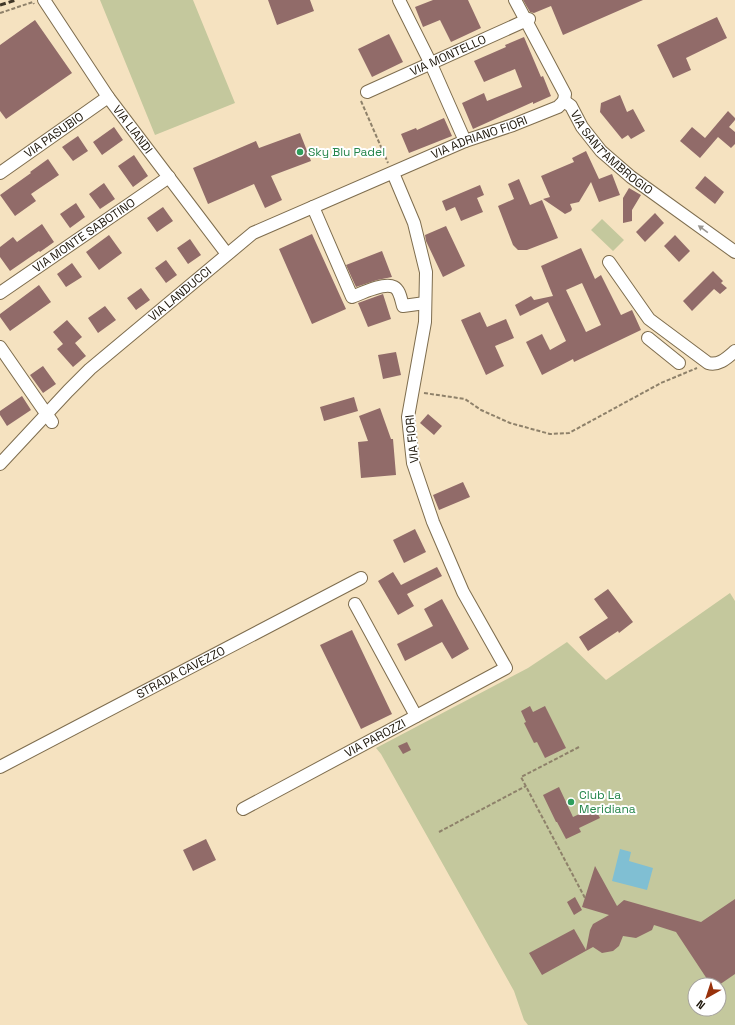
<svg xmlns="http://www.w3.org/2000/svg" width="735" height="1025" font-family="'Space Grotesk',sans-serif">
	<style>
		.green { fill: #c4c89d; fill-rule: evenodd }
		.water { fill: #80bfd3 }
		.building { fill: #916b69; fill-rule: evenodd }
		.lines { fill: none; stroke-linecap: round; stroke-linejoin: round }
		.minor-casing { stroke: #7e6d4e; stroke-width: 14 }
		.path { stroke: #8e816a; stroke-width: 2; stroke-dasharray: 4 2; stroke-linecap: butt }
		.minor { stroke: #fff; stroke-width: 12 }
		.rail { stroke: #403728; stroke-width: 3; stroke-dasharray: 6 3; stroke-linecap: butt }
		.oneway { fill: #999691 }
		.leisure-dot { fill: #2e9e5b; stroke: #fff; stroke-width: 1.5 }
		.labels { text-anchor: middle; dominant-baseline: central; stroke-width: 4; stroke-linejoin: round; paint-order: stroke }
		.street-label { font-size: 12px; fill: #1d160a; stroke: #fff }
		.leisure-label { font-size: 12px; fill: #27864d; stroke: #fff; text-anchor: start }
	</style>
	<rect width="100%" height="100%" fill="#f5e2c0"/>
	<path class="green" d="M 100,0 L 193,0 L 235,103 L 155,135 Z
		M 602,219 L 624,240 L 613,251 L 591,230 Z
		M 730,593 L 735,601 L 735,1025 L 528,1025 L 524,1020 L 514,991 L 381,754 L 376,748 L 528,668 L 567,642 L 606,680 ZM 695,985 L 719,985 L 719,1009 L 695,1009 Z"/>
	<path class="water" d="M 620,849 L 631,852 L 629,861 L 653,868 L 647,890 L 612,881 Z"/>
	<path class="building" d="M 268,0 L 310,0 L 314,11 L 277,25 Z
		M 433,0 L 468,0 L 481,28 L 451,42 L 440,20 L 423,27 L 415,7 Z
		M 523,0 L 643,0 L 563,35 L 551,6 L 534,13 L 530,12 Z
		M 717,17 L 727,38 L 686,58 L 691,70 L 673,78 L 657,45 Z
		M 35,20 L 72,73 L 6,119 L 0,111 L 0,45 Z
		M 389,34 L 403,62 L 372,77 L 358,49 Z
		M 524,37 L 541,77 L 543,76 L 551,96 L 533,104 L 533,102 L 473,129 L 462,103 L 484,93 L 487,101 L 522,87 L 515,69 L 484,82 L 474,61 L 506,47 L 505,45 Z
		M 620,95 L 627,112 L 633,109 L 645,131 L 631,139 L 628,135 L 622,139 L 600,112 L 601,103 Z
		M 728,111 L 735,118 L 735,120 L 729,127 L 735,132 L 735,144 L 731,148 L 718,137 L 700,158 L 680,141 L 692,127 L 705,138 Z
		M 444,118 L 452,136 L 409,153 L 401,134 L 416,128 L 417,130 Z
		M 114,127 L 123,140 L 102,155 L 93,142 Z
		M 300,133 L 311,161 L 271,176 L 282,200 L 265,208 L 254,184 L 208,204 L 193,168 L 256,141 L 259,148 Z
		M 78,136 L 88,151 L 73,161 L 62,147 Z
		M 586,151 L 599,179 L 612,174 L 620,195 L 599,202 L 591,182 L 579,202 L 570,204 L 572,209 L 571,211 L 565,214 L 543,199 L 550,197 L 541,176 L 574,162 L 572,158 Z
		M 134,155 L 148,176 L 133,187 L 118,166 Z
		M 48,159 L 59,175 L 31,194 L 36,201 L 15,216 L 0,195 L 31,173 L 30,172 Z
		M 705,176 L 724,192 L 715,204 L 695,188 Z
		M 519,179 L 530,205 L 542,200 L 558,238 L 527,250 L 518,250 L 513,245 L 498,206 L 514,199 L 508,184 Z
		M 104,183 L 115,199 L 100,209 L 89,194 Z
		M 480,185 L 484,195 L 477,198 L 483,212 L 461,221 L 455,207 L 446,211 L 442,201 Z
		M 629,188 L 641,195 L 632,210 L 632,221 L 623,223 L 623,198 Z
		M 76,203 L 85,217 L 70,228 L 60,214 Z
		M 163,207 L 173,221 L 157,232 L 147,218 Z
		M 655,213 L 664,223 L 645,242 L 636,232 Z
		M 42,224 L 54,242 L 40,252 L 39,251 L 10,271 L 0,257 L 0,247 L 13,237 L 17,242 Z
		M 446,226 L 465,266 L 443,277 L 426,241 L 425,235 Z
		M 312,234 L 346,309 L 312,324 L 279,249 Z
		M 109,235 L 122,253 L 99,270 L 86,252 Z
		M 675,235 L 690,251 L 679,262 L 664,246 Z
		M 190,239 L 201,255 L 188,264 L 177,248 Z
		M 581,248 L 595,279 L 601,275 L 621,315 L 632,310 L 641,330 L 574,362 L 573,359 L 542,375 L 526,342 L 542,334 L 550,350 L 566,341 L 548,302 L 520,316 L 515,305 L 531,296 L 534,300 L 553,296 L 541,266 ZM 582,283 L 601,325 L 586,332 L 566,290 Z
		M 382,251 L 392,277 L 377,280 L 356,287 L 346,265 Z
		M 166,260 L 177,275 L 166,283 L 155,268 Z
		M 72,263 L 82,277 L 66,287 L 57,274 Z
		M 713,271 L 723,281 L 721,283 L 727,288 L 720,294 L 714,289 L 692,311 L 683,301 Z
		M 39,285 L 51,302 L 10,331 L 0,317 L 0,314 Z
		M 141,288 L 150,300 L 136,310 L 127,298 Z
		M 383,294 L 391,319 L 368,327 L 358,303 Z
		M 105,306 L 116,320 L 98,333 L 88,318 Z
		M 480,312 L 487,327 L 506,319 L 514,338 L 495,346 L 504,366 L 486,375 L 461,320 Z
		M 67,320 L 82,337 L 75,343 L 86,356 L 73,367 L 57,349 L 63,344 L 53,332 Z
		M 396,352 L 401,375 L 383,379 L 378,355 Z
		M 43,366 L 56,384 L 43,393 L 30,375 Z
		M 22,396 L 31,410 L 7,426 L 0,415 L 0,411 Z
		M 354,397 L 358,411 L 324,421 L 320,407 Z
		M 380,408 L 391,439 L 393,439 L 396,475 L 361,478 L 358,442 L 368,441 L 359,416 Z
		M 428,414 L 442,426 L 434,435 L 420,423 Z
		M 463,482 L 470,497 L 439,510 L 433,495 Z
		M 415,529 L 426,552 L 404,563 L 393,540 Z
		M 437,567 L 442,576 L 407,594 L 414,606 L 398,615 L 378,581 L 393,572 L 401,585 Z
		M 608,589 L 633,622 L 619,633 L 618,631 L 588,651 L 579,637 L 608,618 L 594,599 Z
		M 442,599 L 469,649 L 452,659 L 442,642 L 405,661 L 397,644 L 433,626 L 424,609 Z
		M 352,630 L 392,714 L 361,729 L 320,645 Z
		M 530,706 L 533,712 L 545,706 L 566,748 L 545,758 L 537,742 L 534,743 L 524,723 L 526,722 L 521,711 Z
		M 407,742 L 411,750 L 403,754 L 398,746 Z
		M 559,787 L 573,817 L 594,807 L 600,818 L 579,828 L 581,832 L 566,839 L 557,822 L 556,822 L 543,795 Z
		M 206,839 L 216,860 L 193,871 L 183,850 Z
		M 595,866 L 617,906 L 624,900 L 701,922 L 735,899 L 735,974 L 719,985 L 711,985 L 676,932 L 654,925 L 652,930 L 636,938 L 623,936 L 619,946 L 613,951 L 602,953 L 593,947 L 542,975 L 529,953 L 574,929 L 586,950 L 590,930 L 593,924 L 609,915 L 582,907 Z
		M 575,897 L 582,910 L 574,915 L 567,902 Z"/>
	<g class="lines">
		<defs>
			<g id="minor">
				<path id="s1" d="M 44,0 L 108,97 L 227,254"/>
				<path d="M 399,0 L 431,64 L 465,141"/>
				<path d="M 515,0 L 565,94 L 564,101"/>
				<path id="s2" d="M 367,92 L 529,19"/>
				<path id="s3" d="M 564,101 L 571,106 L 582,127 L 601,151 L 631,177 L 735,252"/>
				<path id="s4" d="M 0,173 L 108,97"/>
				<path d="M 313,207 L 352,297 C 362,293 384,282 394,287 C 400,290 401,300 403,306 L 425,303"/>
				<path d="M 609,262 L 649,319 L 708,363 C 719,366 727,358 735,351"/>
				<path id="s5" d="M 0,293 L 169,177"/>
				<path d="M 648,338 L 679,363"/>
				<path d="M 0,347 L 52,422"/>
				<path id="s6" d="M 0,464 L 68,391 L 90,369 L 253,233 L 465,141 L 513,125 L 558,107 L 564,101"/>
				<path d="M 355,604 L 416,716"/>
				<path id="s7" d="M 0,767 L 361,578"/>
				<path id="s8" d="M 243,809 L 506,668 L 463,592 L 433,522 L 413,463 L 408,417 L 425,322 L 426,272 L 414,223 L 393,173"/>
			</g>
		</defs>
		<use href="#minor" class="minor-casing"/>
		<path class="path" d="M 0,13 L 33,2 L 34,4
			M 361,101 L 388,163
			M 424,393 L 465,399 L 481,410 L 510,423 L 550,434 L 569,433 L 661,383 L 697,368
			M 579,747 L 521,777 L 585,898
			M 439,832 L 526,786"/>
		<use href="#minor" class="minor"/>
		<path class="rail" d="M 0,5 L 16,0"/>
	</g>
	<defs><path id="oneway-solid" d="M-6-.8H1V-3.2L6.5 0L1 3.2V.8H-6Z"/></defs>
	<use class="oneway" href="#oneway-solid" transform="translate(703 229) rotate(-144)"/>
	<g class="leisure-dot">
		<circle cx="300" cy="152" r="4"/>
		<circle cx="571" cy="802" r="4"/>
	</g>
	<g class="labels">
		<g class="street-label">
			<text stroke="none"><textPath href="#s2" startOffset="89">VIA MONTELLO</textPath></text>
			<text stroke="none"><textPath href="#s1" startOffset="157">VIA LIANDI</textPath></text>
			<text stroke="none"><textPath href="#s4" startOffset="66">VIA PASUBIO</textPath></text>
			<text stroke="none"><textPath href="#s6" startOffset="589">VIA ADRIANO FIORI</textPath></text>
			<text stroke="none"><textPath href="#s3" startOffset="71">VIA SANT'AMBROGIO</textPath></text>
			<text stroke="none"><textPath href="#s5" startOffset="102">VIA MONTE SABOTINO</textPath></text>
			<text stroke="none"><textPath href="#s6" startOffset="248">VIA LANDUCCI</textPath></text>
			<text transform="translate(412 439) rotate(-96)">VIA FIORI</text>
			<text stroke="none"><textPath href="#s7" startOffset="204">STRADA CAVEZZO</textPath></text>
			<text stroke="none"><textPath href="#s8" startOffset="150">VIA PAROZZI</textPath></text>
		</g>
		<g class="leisure-label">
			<text x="308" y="152">Sky Blu Padel</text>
			<text x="579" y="795">Club La<tspan x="579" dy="14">Meridiana</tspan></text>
		</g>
	</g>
	<g transform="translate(707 997) rotate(219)"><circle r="19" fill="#ffffff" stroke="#a5a29d"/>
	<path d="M0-3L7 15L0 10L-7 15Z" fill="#98310b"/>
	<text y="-6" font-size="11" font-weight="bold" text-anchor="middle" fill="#1d160a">N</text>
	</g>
</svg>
